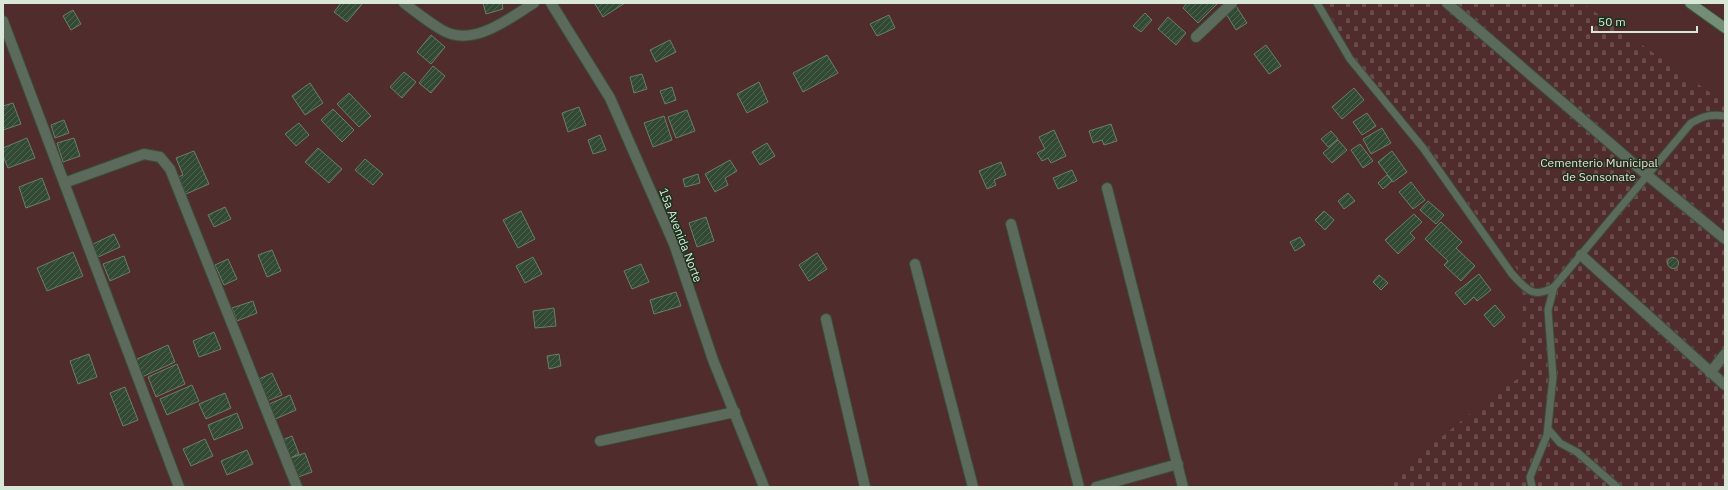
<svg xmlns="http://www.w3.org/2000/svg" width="1728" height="490" font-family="'IBM Plex Sans',sans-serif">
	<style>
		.green { fill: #512c2d }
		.cemetery { fill: url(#cemetery-stones) }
		.building { fill: url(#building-hatch); stroke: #678067 }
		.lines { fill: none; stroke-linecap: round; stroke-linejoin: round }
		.service-casing { stroke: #394f3b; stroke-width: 9 }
		.pedestrian-casing { stroke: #394f3b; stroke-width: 12 }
		.minor-casing { stroke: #394f3b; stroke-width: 12 }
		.secondary-casing { stroke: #394f3b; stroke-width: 12 }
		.service { stroke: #5b6a5b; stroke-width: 7 }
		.pedestrian { stroke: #5b6a5b; stroke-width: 10 }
		.minor { stroke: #5b6a5b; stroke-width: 10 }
		.secondary { stroke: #748d75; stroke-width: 10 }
		.labels { text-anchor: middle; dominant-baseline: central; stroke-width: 3; stroke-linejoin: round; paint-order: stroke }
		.park-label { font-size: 12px; fill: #fad8d8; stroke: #1b321d }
		.street-label { font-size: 12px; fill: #d9e7d9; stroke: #1b321d }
	</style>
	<defs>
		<pattern id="cemetery-stones" width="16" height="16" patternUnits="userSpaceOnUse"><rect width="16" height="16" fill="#512c2d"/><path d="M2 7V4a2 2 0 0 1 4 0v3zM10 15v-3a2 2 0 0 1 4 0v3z" fill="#694b4b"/></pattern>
		<pattern id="building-hatch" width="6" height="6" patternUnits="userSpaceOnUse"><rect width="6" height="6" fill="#324933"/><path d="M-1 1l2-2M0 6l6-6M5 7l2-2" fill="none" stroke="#4f6350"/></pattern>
	</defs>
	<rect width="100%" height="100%" fill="#1b321d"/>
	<path class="green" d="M 3,3 L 1725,3 L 1725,487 L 3,487 Z"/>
	<path class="cemetery" d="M 1324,3 L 1582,3 L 1725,103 L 1725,487 L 1380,487 L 1487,400 L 1520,377 L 1523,313 L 1522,276 L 1393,103 L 1353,57 Z"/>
	<path class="building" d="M 341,3 L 363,3 L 347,22 L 334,12 Z
		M 483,3 L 502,3 L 503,9 L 486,14 Z
		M 598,3 L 625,3 L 603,17 L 595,4 Z
		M 1187,3 L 1218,3 L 1198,23 L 1183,8 Z
		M 1236,6 L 1247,23 L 1236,30 L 1225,12 Z
		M 73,10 L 81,24 L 71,30 L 63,16 Z
		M 1145,13 L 1152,20 L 1141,32 L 1133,26 Z
		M 889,15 L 895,28 L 877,36 L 870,24 Z
		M 1168,17 L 1186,33 L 1176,45 L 1158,29 Z
		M 431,35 L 445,47 L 431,64 L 417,52 Z
		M 670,40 L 676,52 L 656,62 L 650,50 Z
		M 1266,45 L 1281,66 L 1269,74 L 1254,54 Z
		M 827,55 L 838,73 L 803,92 L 793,73 Z
		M 433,66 L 445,76 L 431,93 L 419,83 Z
		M 404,72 L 416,82 L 402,98 L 390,87 Z
		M 642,74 L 647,89 L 634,93 L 630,77 Z
		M 759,82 L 768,102 L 747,113 L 737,94 Z
		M 310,83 L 323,103 L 305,115 L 292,96 Z
		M 672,87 L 676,100 L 665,104 L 660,91 Z
		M 1354,88 L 1364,100 L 1342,119 L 1332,107 Z
		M 349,93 L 371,116 L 359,127 L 337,104 Z
		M 13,103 L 21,124 L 3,130 L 3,106 Z
		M 579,107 L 586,125 L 568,132 L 562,113 Z
		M 333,109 L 354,130 L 342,142 L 321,120 Z
		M 687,110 L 695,131 L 676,138 L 668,117 Z
		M 1367,113 L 1376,126 L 1362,135 L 1353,122 Z
		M 664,116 L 672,140 L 653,147 L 644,123 Z
		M 64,120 L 69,133 L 55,138 L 51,125 Z
		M 299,123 L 309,135 L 296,146 L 285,134 Z
		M 1111,124 L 1117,141 L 1104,145 L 1102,140 L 1093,143 L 1089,131 Z
		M 1382,128 L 1391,143 L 1371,154 L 1363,139 Z
		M 1054,130 L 1066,156 L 1051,163 L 1048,158 L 1042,161 L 1037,153 L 1045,149 L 1039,137 Z
		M 1331,131 L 1338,139 L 1328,147 L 1321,139 Z
		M 600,135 L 606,150 L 593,154 L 588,140 Z
		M 27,138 L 35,158 L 8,168 L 3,156 L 3,148 Z
		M 74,138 L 80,156 L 63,162 L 57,143 Z
		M 1338,140 L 1347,150 L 1332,163 L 1323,153 Z
		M 767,143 L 775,156 L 760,165 L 752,152 Z
		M 1360,144 L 1373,161 L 1363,168 L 1351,150 Z
		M 318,148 L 342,169 L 329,183 L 305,162 Z
		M 194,151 L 209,184 L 186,194 L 178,177 L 183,175 L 176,158 Z
		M 1392,151 L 1407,172 L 1393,182 L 1378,162 Z
		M 365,159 L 383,174 L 373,185 L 355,170 Z
		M 730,160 L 737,171 L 725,178 L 728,185 L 715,192 L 705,174 Z
		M 1001,162 L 1006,175 L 994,180 L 996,185 L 987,189 L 979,171 Z
		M 1072,170 L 1077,181 L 1058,189 L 1053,178 Z
		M 698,174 L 700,183 L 685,187 L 683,179 Z
		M 1387,175 L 1392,181 L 1383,189 L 1378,183 Z
		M 42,178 L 50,199 L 26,208 L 19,187 Z
		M 1411,182 L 1425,200 L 1413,209 L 1399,192 Z
		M 1348,193 L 1355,201 L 1344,209 L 1338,201 Z
		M 1428,201 L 1444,215 L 1436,224 L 1420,210 Z
		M 225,207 L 231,219 L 214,227 L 208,215 Z
		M 521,211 L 535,239 L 518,248 L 503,220 Z
		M 1324,211 L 1334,220 L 1325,230 L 1315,220 Z
		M 1414,214 L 1422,222 L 1410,233 L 1415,238 L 1398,254 L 1385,240 Z
		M 706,217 L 714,241 L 697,247 L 689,223 Z
		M 1441,222 L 1462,242 L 1456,248 L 1475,266 L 1461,281 L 1444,265 L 1448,261 L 1425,239 Z
		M 114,234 L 120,247 L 96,258 L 91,245 Z
		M 1300,237 L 1305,245 L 1295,251 L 1290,242 Z
		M 272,250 L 281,271 L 267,277 L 258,255 Z
		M 73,252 L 83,276 L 47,291 L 37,268 Z
		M 817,253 L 827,269 L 809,281 L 799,265 Z
		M 124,256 L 130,272 L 110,281 L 103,264 Z
		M 533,257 L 542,274 L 525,283 L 516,266 Z
		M1667.5 263a5.5 5.5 0 1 1 11 0a5.5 5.5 0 1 1-11 0Z
		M 228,259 L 237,279 L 224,285 L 215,265 Z
		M 641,264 L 649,282 L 632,289 L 624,271 Z
		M 1479,274 L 1491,290 L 1477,301 L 1474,297 L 1465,305 L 1455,293 Z
		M 1379,275 L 1388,283 L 1381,290 L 1373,282 Z
		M 676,292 L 681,306 L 654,314 L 650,300 Z
		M 253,301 L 257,313 L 237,321 L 232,308 Z
		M 1495,305 L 1505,317 L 1494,327 L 1484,315 Z
		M 554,308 L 556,326 L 535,328 L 533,311 Z
		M 214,332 L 221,349 L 199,357 L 193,341 Z
		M 168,345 L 175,362 L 142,377 L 135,360 Z
		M 89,354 L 97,377 L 78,384 L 70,361 Z
		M 559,354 L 561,366 L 549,369 L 547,356 Z
		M 177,364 L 185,384 L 156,397 L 148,377 Z
		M 272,373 L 282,395 L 267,401 L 257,380 Z
		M 192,385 L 199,401 L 167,415 L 160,399 Z
		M 125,387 L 138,420 L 123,426 L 110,393 Z
		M 225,393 L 231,408 L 206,419 L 199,404 Z
		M 290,395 L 296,410 L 273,420 L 267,405 Z
		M 237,413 L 243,428 L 214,440 L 208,425 Z
		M 292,436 L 299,454 L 288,459 L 280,441 Z
		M 205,439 L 213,456 L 191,466 L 183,449 Z
		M 247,450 L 253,464 L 227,475 L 221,461 Z
		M 305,453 L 312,472 L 298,477 L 291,458 Z"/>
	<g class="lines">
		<defs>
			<path id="service" d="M 1317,3 L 1350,59 L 1423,148 L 1512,274 C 1527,290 1533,299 1554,287 L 1691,123 C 1704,116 1710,114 1725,116
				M 1548,429 L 1560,443 L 1577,452 L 1617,487
				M 1532,487 L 1530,477 L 1547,435 L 1553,377 L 1548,310 L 1554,287"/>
			<path id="pedestrian" d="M 1447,3 L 1647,175 L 1725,239
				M 1196,37 L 1232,3"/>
			<path id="minor" d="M 404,3 C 416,12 428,22 442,30 C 473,48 508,19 534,3
				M 551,3 L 610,98 L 674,244 L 713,360 L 764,487
				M 3,21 L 179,487
				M 64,183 L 144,154 L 160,157 L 170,169 L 297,487
				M 1107,188 L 1183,487
				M 1011,224 L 1079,487
				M 1581,255 L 1725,385
				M 915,264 L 973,487
				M 826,319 L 865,487
				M 1710,373 L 1725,354
				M 600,441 L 735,412
				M 1096,487 L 1178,464"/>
			<path id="secondary" d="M 1690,3 L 1725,28"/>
		</defs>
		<use href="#service" class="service-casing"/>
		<use href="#pedestrian" class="pedestrian-casing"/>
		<use href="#minor" class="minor-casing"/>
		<use href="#secondary" class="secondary-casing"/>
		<use href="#service" class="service"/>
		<use href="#pedestrian" class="pedestrian"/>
		<use href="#minor" class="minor"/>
		<use href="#secondary" class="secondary"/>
	</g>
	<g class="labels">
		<g class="park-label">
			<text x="1599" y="162">Cementerio Municipal<tspan x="1599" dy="14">de Sonsonate</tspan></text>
		</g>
		<g class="street-label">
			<text transform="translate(681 235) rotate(69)">15a Avenida Norte</text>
		</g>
	</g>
	<rect width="1728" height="490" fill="none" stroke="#d9e7d9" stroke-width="8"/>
	<path d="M1592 26v6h105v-6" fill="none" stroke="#d9e7d9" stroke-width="2"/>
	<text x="1598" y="26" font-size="12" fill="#d9e7d9" stroke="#1b321d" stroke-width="3" paint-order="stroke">50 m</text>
</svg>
